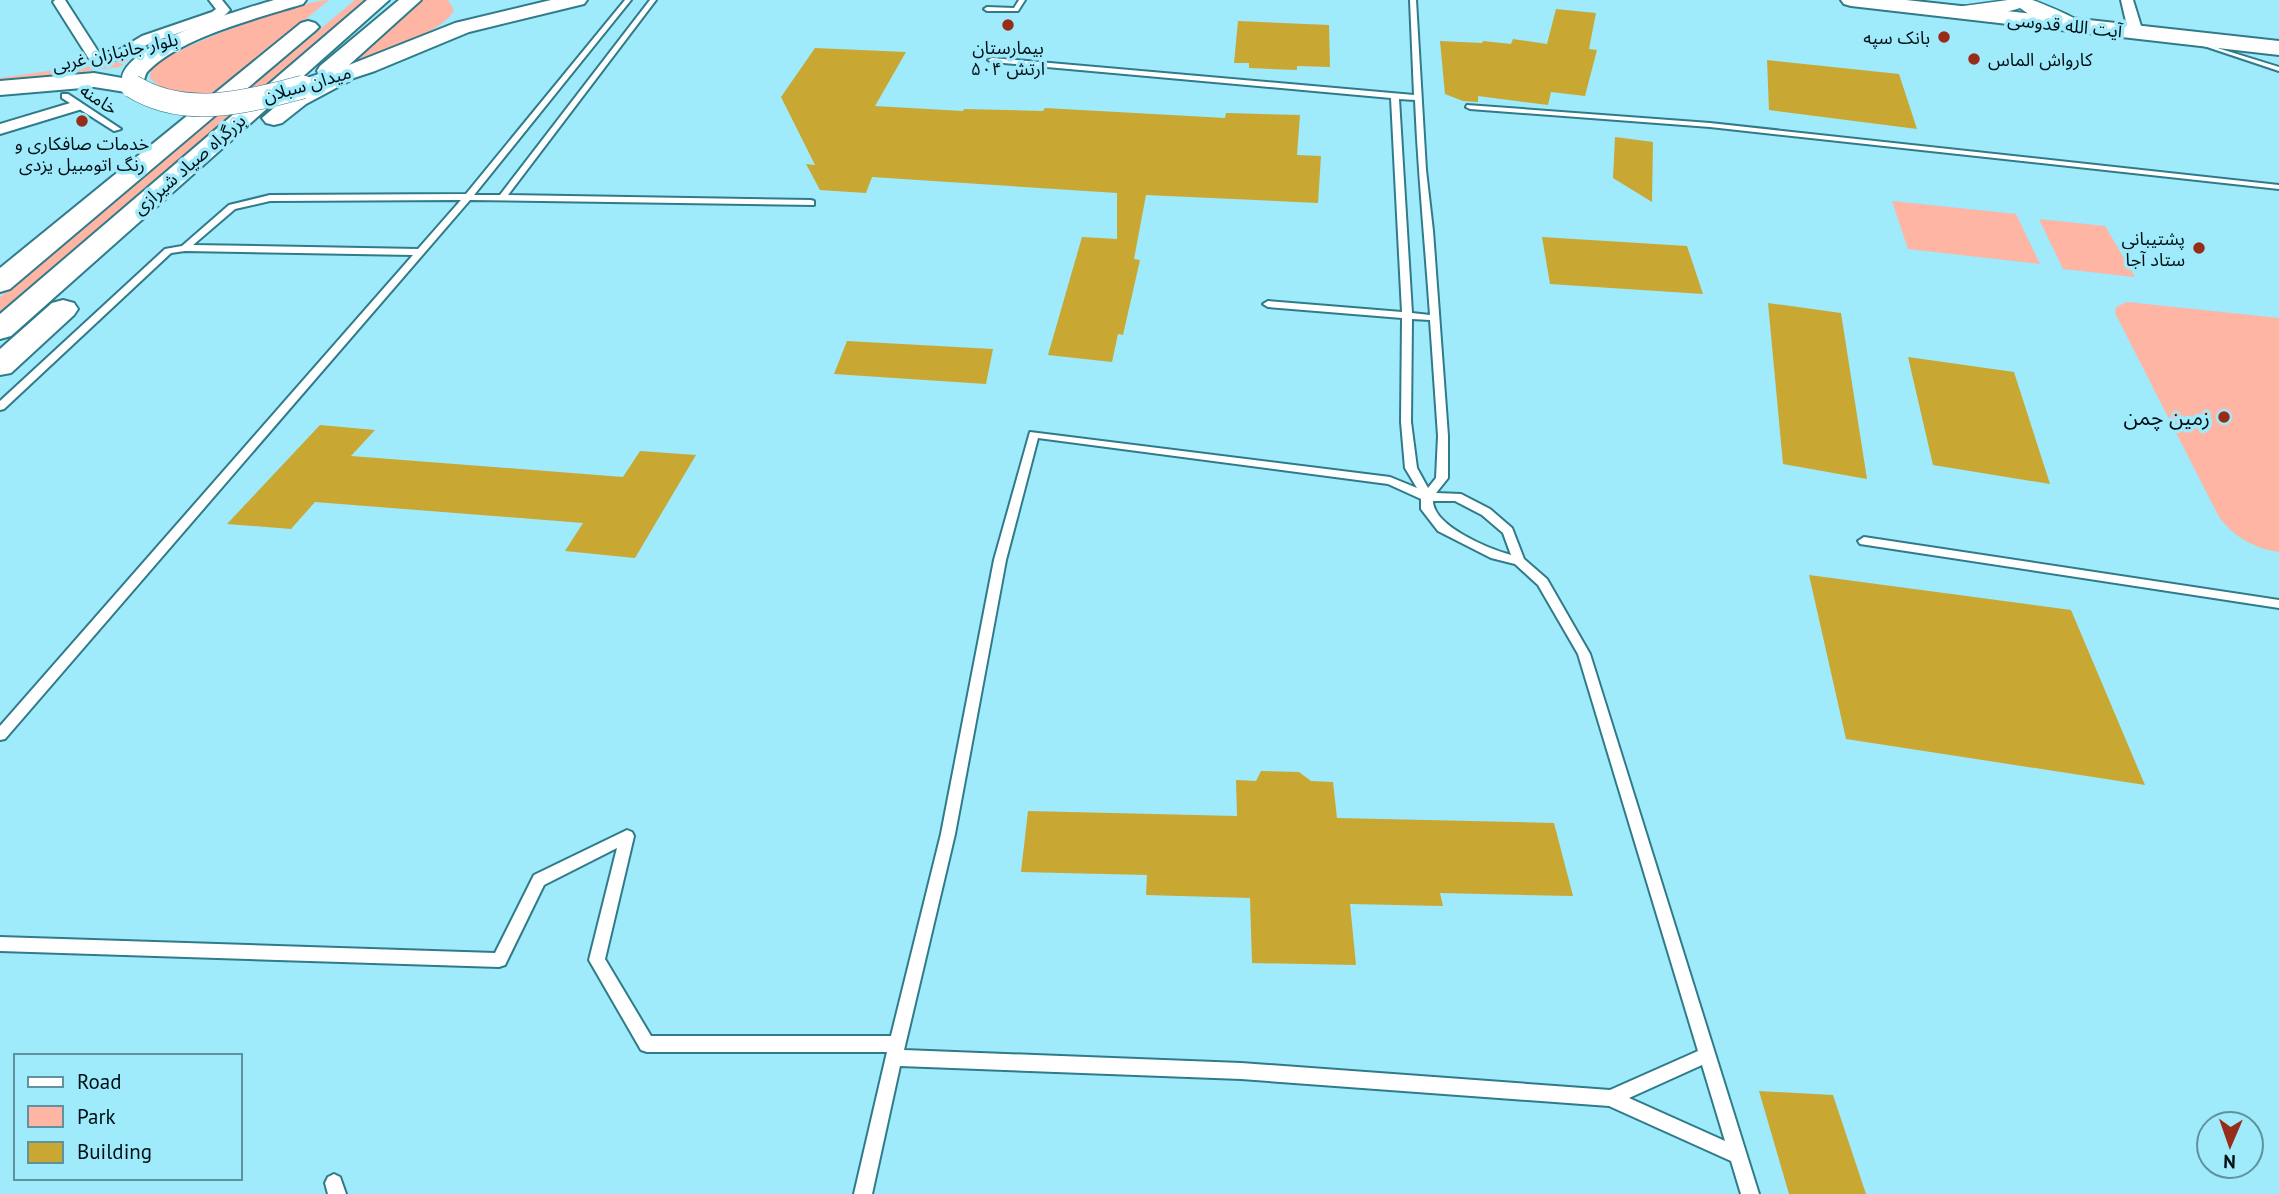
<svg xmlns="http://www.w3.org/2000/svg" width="2279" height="1194" font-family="'PT Sans','Noto Sans Arabic',sans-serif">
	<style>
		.green { fill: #ffb5a4 }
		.building { fill: #c8a832 }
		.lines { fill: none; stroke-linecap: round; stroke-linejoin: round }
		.service-casing { stroke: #2f7b8a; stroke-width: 4 }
		.minor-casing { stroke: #2f7b8a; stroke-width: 4 }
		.secondary-casing { stroke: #2f7b8a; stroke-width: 3 }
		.primary-casing { stroke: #2f7b8a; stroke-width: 4 }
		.trunk-casing { stroke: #2f7b8a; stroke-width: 4 }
		.service { fill: #fff; fill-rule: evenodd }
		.minor { fill: #fff; fill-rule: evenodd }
		.secondary { fill: #fff; fill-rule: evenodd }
		.primary { fill: #fff; fill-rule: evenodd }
		.trunk { fill: #fff; fill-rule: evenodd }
		.primary-bridge-casing { stroke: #2f7b8a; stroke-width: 24; stroke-linecap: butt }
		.primary-bridge { stroke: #fff; stroke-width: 23 }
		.poi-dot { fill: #972d19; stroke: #9feafb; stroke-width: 2.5 }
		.labels { text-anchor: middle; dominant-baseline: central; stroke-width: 7; stroke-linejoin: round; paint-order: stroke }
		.far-street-label { font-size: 18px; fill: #000f13; stroke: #9feafb }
		.far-poi-label { font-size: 18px; fill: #000f13; stroke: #9feafb; text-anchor: end }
		.poi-label { font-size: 21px; fill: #000f13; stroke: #9feafb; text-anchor: end }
	</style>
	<rect width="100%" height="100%" fill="#9feafb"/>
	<path class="green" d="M 329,0 L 211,97 C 191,94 164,95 150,78 C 150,72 152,68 157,64 C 178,46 301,0 329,0 Z
		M 355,0 L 370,0 L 259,91 L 241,95 Z
		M 421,0 L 448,0 L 454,10 C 444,33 373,54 348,64 Z
		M 130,59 L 120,67 L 0,82 L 0,78 Z
		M 242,107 L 0,312 L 0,297 L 220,110 Z
		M 1892,201 L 2016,214 L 2040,264 L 1908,249 Z
		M 2039,219 L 2105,226 L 2135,277 L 2063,269 Z
		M 2127,302 L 2279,318 L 2279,552 C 2255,549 2233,536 2219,517 L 2115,313 L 2116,307 Z"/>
	<path class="building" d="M 1556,9 L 1596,13 L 1589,49 L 1597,50 L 1585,96 L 1551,92 L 1548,105 L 1478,96 L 1478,102 L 1463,101 L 1445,94 L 1440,41 L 1482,43 L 1483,41 L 1511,44 L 1513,39 L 1547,44 Z
		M 1238,21 L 1329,25 L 1330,67 L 1297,66 L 1297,70 L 1249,68 L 1249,63 L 1234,63 Z
		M 815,48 L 906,52 L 875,106 L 963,111 L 964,109 L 1043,111 L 1045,108 L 1225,118 L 1226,113 L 1300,115 L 1297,155 L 1321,156 L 1318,203 L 1146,195 L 1134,259 L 1140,260 L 1123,335 L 1118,334 L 1112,362 L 1048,355 L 1082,237 L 1117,239 L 1117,193 L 872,177 L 866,193 L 820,190 L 806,164 L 815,165 L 781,97 Z
		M 1767,60 L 1899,74 L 1917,129 L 1769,110 Z
		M 1615,137 L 1653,142 L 1652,202 L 1613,178 Z
		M 1542,237 L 1687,246 L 1703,294 L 1550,284 Z
		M 1768,303 L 1841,313 L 1867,479 L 1783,464 Z
		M 847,341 L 993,349 L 986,384 L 834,374 Z
		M 1908,357 L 2014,372 L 2050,484 L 1933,465 Z
		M 320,425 L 375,430 L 351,456 L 623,477 L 640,451 L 696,455 L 635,558 L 565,551 L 583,523 L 315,502 L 291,529 L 227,524 Z
		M 1809,575 L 2071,610 L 2145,785 L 1846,739 Z
		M 1261,771 L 1299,772 L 1311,781 L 1333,782 L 1337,818 L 1554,823 L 1573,896 L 1440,893 L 1443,906 L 1350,904 L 1356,965 L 1252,963 L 1250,898 L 1146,895 L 1147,875 L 1021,872 L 1028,811 L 1237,816 L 1236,780 L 1256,781 Z
		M 1759,1091 L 1833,1095 L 1866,1194 L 1789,1194 Z"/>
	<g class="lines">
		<defs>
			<path id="service" d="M 625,0 L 631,0 L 474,195 L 500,195 L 650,0 L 656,0 L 508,195 L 811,200 L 814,201 L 814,205 L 470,200 L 5,739 L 0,740 L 0,726 L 413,255 L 185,251 L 171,253 L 4,409 L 0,410 L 0,401 L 165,249 L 182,246 L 229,205 L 270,195 L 466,194 ZM 461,200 L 418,249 L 193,245 L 235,209 L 270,201 Z
				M 1019,0 L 1025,0 L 1018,11 L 987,11 L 984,9 L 987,7 L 1014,8 Z
				M 1410,0 L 1416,0 L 1426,170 L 1433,231 L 1448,436 L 1448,478 L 1436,493 L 1461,494 L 1490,509 L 1512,528 L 1524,559 L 1547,579 L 1590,654 L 1759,1194 L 1741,1194 L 1731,1161 L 1609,1106 L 1241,1079 L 900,1066 L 872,1194 L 854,1194 L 887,1052 L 647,1052 L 641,1050 L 589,960 L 617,848 L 544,885 L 505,965 L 499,967 L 0,951 L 0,937 L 495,953 L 534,875 L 627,830 L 632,832 L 634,836 L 605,959 L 651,1036 L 891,1036 L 941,834 L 994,560 L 1030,432 L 1390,477 L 1417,488 L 1405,468 L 1401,422 L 1402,318 L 1268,307 L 1263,304 L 1268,301 L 1402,312 L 1391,98 L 992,62 L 988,60 L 992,58 L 1414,95 ZM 1399,99 L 1415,100 C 1418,172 1425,243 1430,315 L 1412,313 ZM 1412,319 L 1430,320 L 1438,436 L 1436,478 L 1428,488 L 1417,468 L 1411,422 ZM 1038,438 L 1388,484 L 1421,499 L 1421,509 L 1438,531 L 1491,558 L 1515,564 L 1538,585 L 1578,654 L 1698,1051 L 1610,1090 L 1241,1063 L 904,1050 L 955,834 L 1006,560 ZM 1433,501 L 1455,501 L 1482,515 L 1503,533 L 1511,555 C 1489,549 1433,526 1433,501 ZM 1702,1065 L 1725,1141 L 1629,1098 Z
				M 2198,42 L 2279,67 L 2279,71 L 2198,44 Z
				M 62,94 L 68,94 L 121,129 L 114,131 L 62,98 Z
				M 1467,105 L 1710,123 L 2279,185 L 2279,189 L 1710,127 L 1470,109 L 1466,107 Z
				M 1864,537 L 2279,600 L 2279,608 L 1860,544 L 1858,541 Z
				M 334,1174 L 340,1177 L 346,1194 L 328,1194 L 325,1183 L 328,1177 Z"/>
			<path id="minor" d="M 55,0 L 65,0 L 103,59 L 101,62 L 91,62 L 53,2 Z
				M 209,0 L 222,0 L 230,10 L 222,18 L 152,42 L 121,59 L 116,60 L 109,56 L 142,36 L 212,12 L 216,9 Z
				M 2121,0 L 2133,0 L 2141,26 L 2139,29 L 2129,29 L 2127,26 Z
				M 77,101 L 85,106 L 82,109 L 0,134 L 0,124 Z"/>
			<path id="secondary" d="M 2008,0 C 2015,0 2025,0 2032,0 C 2037,1 2072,16 2075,19 L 2065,25 L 2030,15 L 2020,8 C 2004,13 1957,25 1947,13 L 1956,7 Z"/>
			<path id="primary" d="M 274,0 L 306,0 L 303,4 C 258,18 181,37 148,71 C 143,76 145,85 140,91 L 132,93 L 94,87 L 0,95 L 0,81 L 94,73 L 122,78 C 127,43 243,9 274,0 Z
				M 399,0 L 421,0 L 349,65 L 455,23 L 551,0 L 587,0 L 584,4 L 469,32 L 375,71 L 311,92 L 295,92 L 291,87 L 295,82 L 319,74 L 317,71 L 320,66 Z
				M 1841,0 L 1906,0 L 2279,41 L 2279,55 L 1851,6 L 1844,4 Z"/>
			<path id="trunk" d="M 367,0 L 389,0 L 11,336 L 0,339 L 0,314 Z
				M 308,21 L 315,23 L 319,27 L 315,31 L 10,289 L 0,292 L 0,268 L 301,23 Z
				M 341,69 L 349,71 L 352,76 L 349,81 L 306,104 L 282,123 L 274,125 L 266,123 L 262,118 L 290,94 Z
				M 63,300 L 74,303 L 78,309 L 74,315 L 11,373 L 0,375 L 0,349 L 52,303 Z"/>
		</defs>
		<use href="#service" class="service-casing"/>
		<use href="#minor" class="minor-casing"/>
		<use href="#secondary" class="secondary-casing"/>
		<use href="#primary" class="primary-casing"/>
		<use href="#trunk" class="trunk-casing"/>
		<use href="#service" class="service"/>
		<use href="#minor" class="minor"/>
		<use href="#secondary" class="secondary"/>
		<use href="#primary" class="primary"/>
		<use href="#trunk" class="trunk"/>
		<defs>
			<path id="primary-bridge" d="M 132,86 C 185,119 246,102 303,87"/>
		</defs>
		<use href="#primary-bridge" class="primary-bridge-casing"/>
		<use href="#primary-bridge" class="primary-bridge"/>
	</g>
	<g class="poi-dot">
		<circle cx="1008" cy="25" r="7"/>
		<circle cx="1944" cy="37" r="7"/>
		<circle cx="1974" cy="59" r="7"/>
		<circle cx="82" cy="121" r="7"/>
		<circle cx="2199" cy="248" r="7"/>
		<circle cx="2224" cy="417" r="7"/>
	</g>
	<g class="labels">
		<g class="far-street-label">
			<text transform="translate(2065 25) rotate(6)">آیت الله قدوسی</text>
			<text transform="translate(115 52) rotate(-12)">بلوار جانبازان غربی</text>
			<text transform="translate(307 84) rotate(-16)">میدان سبلان</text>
			<text transform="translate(99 99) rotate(33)">خامنه</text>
			<text transform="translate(189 164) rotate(-41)">بزرگراه صیاد شیرازی</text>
		</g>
		<g class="far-poi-label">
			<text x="1930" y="37">بانک سپه</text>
			<text x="1008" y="47" text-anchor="middle">بیمارستان<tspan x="1008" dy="21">۵۰۴ ارتش</tspan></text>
			<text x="1988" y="59" text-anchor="start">کارواش الماس</text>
			<text x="82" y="143" text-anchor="middle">خدمات صافکاری و<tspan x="82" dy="21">رنگ اتومبیل یزدی</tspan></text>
			<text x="2185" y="238">پشتیبانی<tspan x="2185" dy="21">ستاد آجا</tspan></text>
		</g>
		<g class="poi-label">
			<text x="2210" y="417">زمین چمن</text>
		</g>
	</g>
	<rect x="14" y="1054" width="228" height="126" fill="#9feafb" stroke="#5f929e" stroke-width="2"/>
	<rect x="28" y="1077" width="35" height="10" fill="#ffffff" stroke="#5f929e" stroke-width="2"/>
	<text x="77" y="1089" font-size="21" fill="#000f13">Road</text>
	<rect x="28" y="1106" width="35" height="21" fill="#ffb5a4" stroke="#5f929e" stroke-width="2"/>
	<text x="77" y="1124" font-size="21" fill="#000f13">Park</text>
	<rect x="28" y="1142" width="35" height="21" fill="#c8a832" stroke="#5f929e" stroke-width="2"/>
	<text x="77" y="1159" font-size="21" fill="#000f13">Building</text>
	<g transform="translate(2230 1145) rotate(182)"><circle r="33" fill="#9feafb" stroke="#5f929e" stroke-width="2"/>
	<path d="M0-5L12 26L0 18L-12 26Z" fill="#972d19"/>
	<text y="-10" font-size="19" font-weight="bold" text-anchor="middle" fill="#000f13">N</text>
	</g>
</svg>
